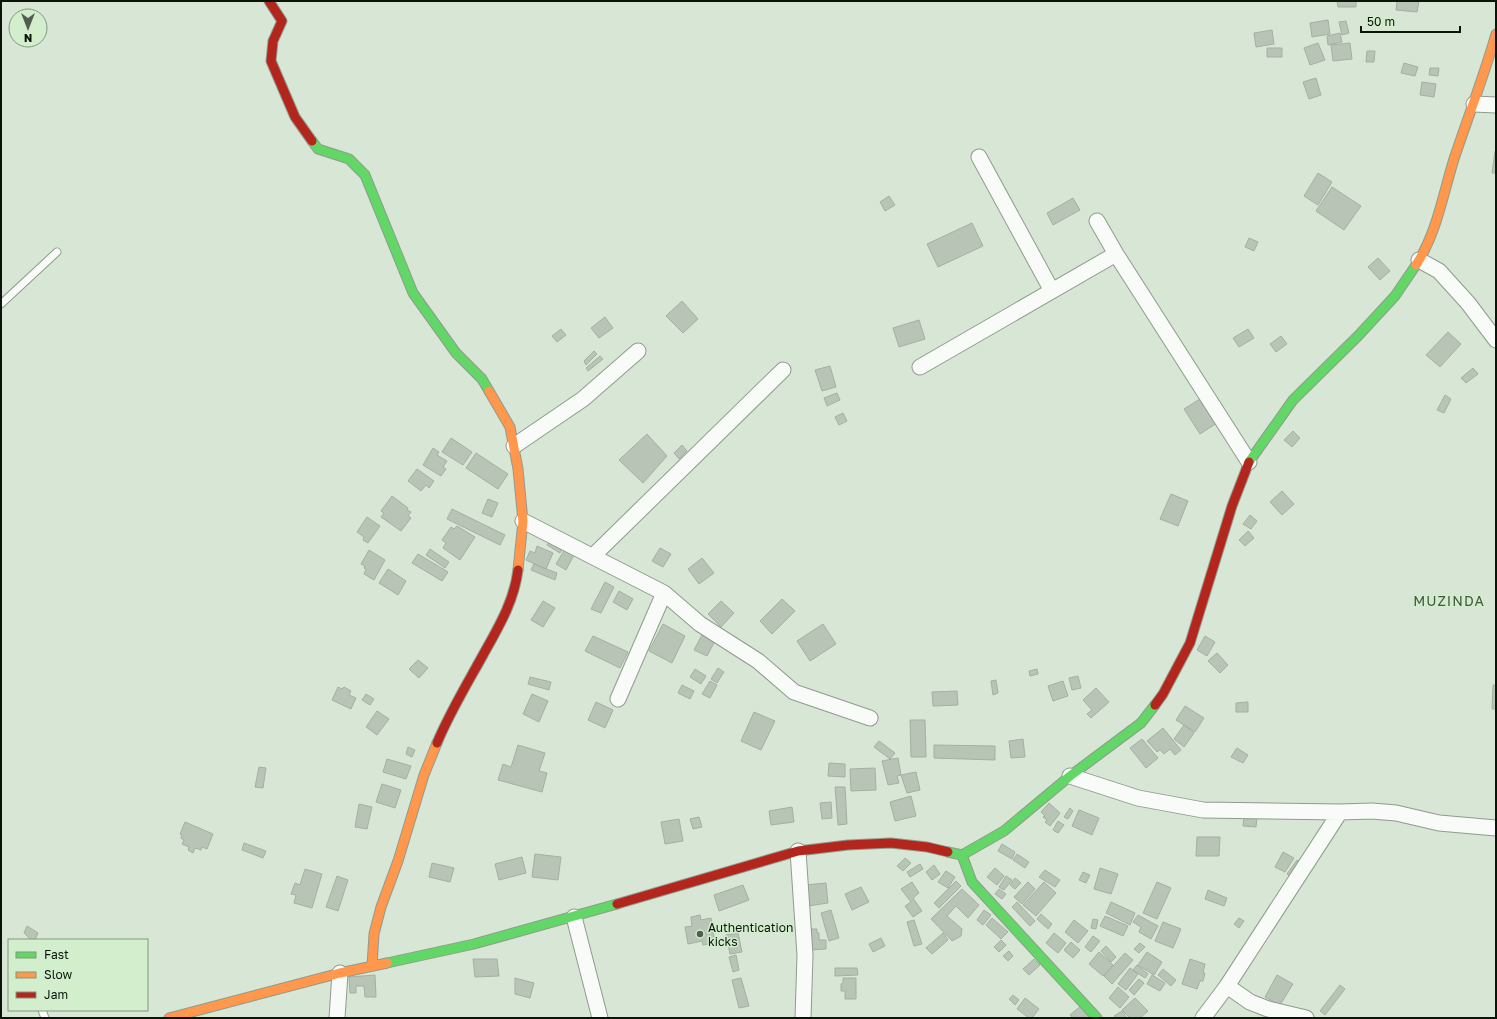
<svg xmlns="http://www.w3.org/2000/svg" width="1497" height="1019" font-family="'Golos Text',sans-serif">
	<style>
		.building { fill: #b8c4b6; stroke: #a4b0a2 }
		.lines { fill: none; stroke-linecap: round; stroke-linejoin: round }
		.lane-casing { stroke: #909b8e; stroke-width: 9 }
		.street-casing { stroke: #909b8e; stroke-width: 17 }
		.fast-casing { stroke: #909b8e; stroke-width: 11 }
		.slow-casing { stroke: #909b8e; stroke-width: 11 }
		.jam-casing { stroke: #909b8e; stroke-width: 11 }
		.lane { stroke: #f9fbf9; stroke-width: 7 }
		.street { stroke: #f9fbf9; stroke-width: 15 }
		.fast { stroke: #63d668; stroke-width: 9 }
		.slow { stroke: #ff974d; stroke-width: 9 }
		.jam { stroke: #b3261e; stroke-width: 9 }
		.poi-dot { fill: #525e50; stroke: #d2eecd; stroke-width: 1.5 }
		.labels { text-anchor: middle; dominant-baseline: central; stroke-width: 3; stroke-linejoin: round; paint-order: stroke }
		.poi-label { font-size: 12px; fill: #0a1409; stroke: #d2eecd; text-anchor: start }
		.quarter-label { font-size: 14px; letter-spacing: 1px; fill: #42593d; stroke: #d2eecd }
	</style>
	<rect width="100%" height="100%" fill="#d7e6d5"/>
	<path class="building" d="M 1337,1 L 1356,1 L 1356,7 L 1338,7 Z
		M 1397,1 L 1419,1 L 1417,12 L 1396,10 Z
		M 1328,20 L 1330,34 L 1312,37 L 1310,23 Z
		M 1346,21 L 1349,33 L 1342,35 L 1339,22 Z
		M 1272,30 L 1274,44 L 1256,47 L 1254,33 Z
		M 1340,33 L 1342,42 L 1328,45 L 1327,36 Z
		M 1318,43 L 1325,60 L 1310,65 L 1304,48 Z
		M 1350,43 L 1352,59 L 1333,61 L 1331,45 Z
		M 1267,48 L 1282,48 L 1282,57 L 1267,57 Z
		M 1367,51 L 1375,51 L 1374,62 L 1366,62 Z
		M 1404,63 L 1418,67 L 1415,76 L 1401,73 Z
		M 1430,68 L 1439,68 L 1438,76 L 1429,75 Z
		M 1316,78 L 1321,95 L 1309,99 L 1303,82 Z
		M 1422,82 L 1436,84 L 1434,97 L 1420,95 Z
		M 1495,151 L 1496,151 L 1496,173 L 1492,173 Z
		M 1318,173 L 1332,182 L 1318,205 L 1304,196 Z
		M 1332,187 L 1361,206 L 1344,230 L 1316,211 Z
		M 889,196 L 895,205 L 885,211 L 880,202 Z
		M 1073,198 L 1080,210 L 1053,225 L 1047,213 Z
		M 972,223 L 983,246 L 938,267 L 927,244 Z
		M 1249,238 L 1258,242 L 1254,251 L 1245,247 Z
		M 1378,258 L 1390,271 L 1380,280 L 1368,267 Z
		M 682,301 L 698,319 L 683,333 L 666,316 Z
		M 605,317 L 613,328 L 599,338 L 591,328 Z
		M 919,320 L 925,339 L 899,347 L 893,328 Z
		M 561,329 L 566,335 L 557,342 L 552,336 Z
		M 1248,329 L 1254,338 L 1239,347 L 1233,338 Z
		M 1448,332 L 1461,344 L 1440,367 L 1426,355 Z
		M 1281,336 L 1287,344 L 1276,352 L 1270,344 Z
		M 594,351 L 597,354 L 586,365 L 584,361 Z
		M 600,356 L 603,359 L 588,371 L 586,368 Z
		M 830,366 L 836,387 L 822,391 L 815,370 Z
		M 1473,368 L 1478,374 L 1466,383 L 1461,378 Z
		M 837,393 L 840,400 L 827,406 L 824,398 Z
		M 1445,395 L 1451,399 L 1444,413 L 1437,410 Z
		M 1200,399 L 1217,423 L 1200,434 L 1184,409 Z
		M 843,413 L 847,421 L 839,425 L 835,417 Z
		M 1293,431 L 1300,438 L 1292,447 L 1284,440 Z
		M 647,434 L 667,456 L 643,483 L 619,460 Z
		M 451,438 L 472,452 L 463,465 L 442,452 Z
		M 682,445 L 687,451 L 679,459 L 674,453 Z
		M 433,448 L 439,452 L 437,455 L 447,461 L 443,467 L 446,469 L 441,476 L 423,465 Z
		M 476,453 L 508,474 L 498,489 L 466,468 Z
		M 417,469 L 434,481 L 429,488 L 426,485 L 421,491 L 408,481 Z
		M 1282,491 L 1294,504 L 1282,515 L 1270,502 Z
		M 1171,494 L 1188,501 L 1178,526 L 1160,519 Z
		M 392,496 L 408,508 L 407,510 L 411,512 L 408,516 L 411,518 L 401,531 L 381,517 L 384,513 L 381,511 Z
		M 488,499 L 498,503 L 492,517 L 482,513 Z
		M 452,509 L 505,535 L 500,545 L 447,519 Z
		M 1250,515 L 1257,521 L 1251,529 L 1243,524 Z
		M 367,517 L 380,526 L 368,543 L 363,540 L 364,537 L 357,532 Z
		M 457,526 L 475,537 L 460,560 L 443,548 L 446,543 L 442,540 L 451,527 L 454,529 Z
		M 1248,531 L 1254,538 L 1245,546 L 1239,540 Z
		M 552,537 L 565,545 L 560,553 L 547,545 Z
		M 537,546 L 553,553 L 546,569 L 526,560 L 530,551 L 535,553 Z
		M 660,548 L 671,554 L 663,567 L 652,561 Z
		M 430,549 L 449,562 L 445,568 L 426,555 Z
		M 565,549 L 574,555 L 566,570 L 556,564 Z
		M 369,550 L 385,560 L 374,580 L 364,574 L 366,569 L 364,568 L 365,566 L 361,564 Z
		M 418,554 L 448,572 L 442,581 L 412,563 Z
		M 702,558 L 714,573 L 699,584 L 688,569 Z
		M 534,564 L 557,573 L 555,580 L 531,570 Z
		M 388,569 L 406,581 L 398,595 L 379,583 Z
		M 605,582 L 614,587 L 601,613 L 591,609 Z
		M 619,591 L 633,599 L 627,610 L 613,602 Z
		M 782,599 L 795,611 L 772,634 L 760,621 Z
		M 543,601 L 555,608 L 543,627 L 531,620 Z
		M 721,601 L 734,613 L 721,627 L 708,614 Z
		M 663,624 L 685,636 L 672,663 L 649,651 Z
		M 823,624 L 836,644 L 810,661 L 797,641 Z
		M 702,635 L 715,641 L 707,656 L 694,650 Z
		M 593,636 L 628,652 L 620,668 L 585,651 Z
		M 1205,636 L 1215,642 L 1207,656 L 1197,650 Z
		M 1217,653 L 1228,665 L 1220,673 L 1208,661 Z
		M 418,660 L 428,668 L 419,678 L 409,669 Z
		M 718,668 L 724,672 L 717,683 L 711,679 Z
		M 695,669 L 706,676 L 701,684 L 690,677 Z
		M 1037,669 L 1038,674 L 1030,676 L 1029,671 Z
		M 1078,676 L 1081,688 L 1072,690 L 1069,678 Z
		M 530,677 L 551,682 L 549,690 L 528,684 Z
		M 996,680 L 998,693 L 993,695 L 991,681 Z
		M 710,681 L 717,685 L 710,698 L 702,694 Z
		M 1063,681 L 1068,696 L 1053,701 L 1048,686 Z
		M 682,685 L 694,691 L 690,699 L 678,693 Z
		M 1493,685 L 1496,685 L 1496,709 L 1492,709 Z
		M 338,687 L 342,689 L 344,687 L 351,691 L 349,695 L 356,698 L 351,709 L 332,700 Z
		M 1096,688 L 1109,702 L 1091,718 L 1087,714 L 1092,710 L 1083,700 Z
		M 957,691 L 958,705 L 933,706 L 932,692 Z
		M 366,694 L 374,699 L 370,705 L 362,700 Z
		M 532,694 L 548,701 L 539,722 L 523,714 Z
		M 596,702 L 613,710 L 605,728 L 588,720 Z
		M 1248,702 L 1248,712 L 1236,712 L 1236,703 Z
		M 1185,706 L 1204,718 L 1195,732 L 1176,720 Z
		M 377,711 L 389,719 L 377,735 L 366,727 Z
		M 754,712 L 775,721 L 761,750 L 741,741 Z
		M 910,720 L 925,720 L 926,757 L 911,757 Z
		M 1184,725 L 1194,733 L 1184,747 L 1174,739 Z
		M 1163,728 L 1181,750 L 1175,755 L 1170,749 L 1164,754 L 1160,750 L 1157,752 L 1147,741 Z
		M 1023,739 L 1025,757 L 1011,758 L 1009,741 Z
		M 1142,739 L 1158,758 L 1146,768 L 1130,748 Z
		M 879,741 L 895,753 L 890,759 L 874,747 Z
		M 518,745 L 545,753 L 539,771 L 547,773 L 542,792 L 498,780 L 503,764 L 511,767 Z
		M 934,745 L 995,746 L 995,760 L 934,758 Z
		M 408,747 L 415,750 L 412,757 L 406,754 Z
		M 1237,748 L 1248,755 L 1243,763 L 1231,757 Z
		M 898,758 L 901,775 L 897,776 L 899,783 L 888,785 L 882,761 Z
		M 387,759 L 411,766 L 406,779 L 383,772 Z
		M 829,763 L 845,764 L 845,777 L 828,776 Z
		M 259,767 L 266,768 L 263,788 L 255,787 Z
		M 875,768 L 876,790 L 851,791 L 850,769 Z
		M 916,772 L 920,790 L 907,793 L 901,775 Z
		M 382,784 L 401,790 L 395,808 L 376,802 Z
		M 835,787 L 845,787 L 847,824 L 838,825 Z
		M 911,796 L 916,816 L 895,821 L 890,802 Z
		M 831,802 L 832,818 L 822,819 L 820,803 Z
		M 1049,803 L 1060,813 L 1050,826 L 1045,822 L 1047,820 L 1043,817 L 1045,816 L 1041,812 Z
		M 359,804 L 372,807 L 367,829 L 355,827 Z
		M 792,807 L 794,822 L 771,825 L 769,811 Z
		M 1070,808 L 1073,811 L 1068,819 L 1064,817 Z
		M 1079,810 L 1099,818 L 1092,835 L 1072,826 Z
		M 1244,816 L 1257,817 L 1256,827 L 1243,826 Z
		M 699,817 L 702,827 L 693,829 L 690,819 Z
		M 679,819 L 683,841 L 665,844 L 661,822 Z
		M 1058,821 L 1064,825 L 1058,833 L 1053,830 Z
		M 185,822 L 213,834 L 207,849 L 202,847 L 201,850 L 195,848 L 193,853 L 188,850 L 189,847 L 182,844 L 184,840 L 181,838 L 182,835 L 180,834 Z
		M 1197,837 L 1220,837 L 1219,856 L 1196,856 Z
		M 244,843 L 266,851 L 263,858 L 242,850 Z
		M 1002,844 L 1015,852 L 1012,859 L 998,851 Z
		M 1283,852 L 1294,858 L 1285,872 L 1275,867 Z
		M 535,854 L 561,857 L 558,880 L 532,877 Z
		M 1017,854 L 1029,862 L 1025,868 L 1013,860 Z
		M 522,857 L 526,873 L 499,880 L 495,864 Z
		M 905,858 L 911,863 L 903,871 L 897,866 Z
		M 1297,860 L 1304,865 L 1294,879 L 1287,874 Z
		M 432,863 L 454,868 L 450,882 L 429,877 Z
		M 920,864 L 923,869 L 910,877 L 907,872 Z
		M 934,865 L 940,874 L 932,880 L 926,872 Z
		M 995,868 L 1004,876 L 997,885 L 987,877 Z
		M 1100,868 L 1118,874 L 1111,894 L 1094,889 Z
		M 305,869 L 322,874 L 312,908 L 294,903 L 296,895 L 291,894 L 295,883 L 300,885 Z
		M 1045,870 L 1060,880 L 1055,887 L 1039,877 Z
		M 946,871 L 955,877 L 948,888 L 938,882 Z
		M 1083,872 L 1090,875 L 1086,883 L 1079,880 Z
		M 337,876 L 348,880 L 338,911 L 326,907 Z
		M 1006,876 L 1012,880 L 1004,890 L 999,887 Z
		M 1015,878 L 1021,883 L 1015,889 L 1010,885 Z
		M 956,881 L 961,886 L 939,908 L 934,903 Z
		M 912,882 L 919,893 L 913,898 L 922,911 L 913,917 L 905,906 L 911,902 L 901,889 Z
		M 1028,882 L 1035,889 L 1022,904 L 1014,897 Z
		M 1044,882 L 1056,893 L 1036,916 L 1023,905 Z
		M 1157,882 L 1171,888 L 1157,919 L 1143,913 Z
		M 826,883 L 828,903 L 808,906 L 805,885 Z
		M 743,885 L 749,900 L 719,911 L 714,895 Z
		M 861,887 L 869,902 L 852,910 L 845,894 Z
		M 962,889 L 979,905 L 968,918 L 956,906 L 947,916 L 962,929 L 961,936 L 952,941 L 931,919 Z
		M 999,889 L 1006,894 L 1002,899 L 995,894 Z
		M 1208,890 L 1227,898 L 1224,906 L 1205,899 Z
		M 1017,902 L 1035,921 L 1030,926 L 1012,907 Z
		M 1111,902 L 1135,913 L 1130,925 L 1106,913 Z
		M 831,910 L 839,938 L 829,941 L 821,913 Z
		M 984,910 L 991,915 L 983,925 L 977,920 Z
		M 1041,914 L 1052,924 L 1048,929 L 1037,919 Z
		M 700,915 L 701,920 L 711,918 L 715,943 L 703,945 L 702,941 L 688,944 L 685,927 L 692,926 L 691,917 Z
		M 1138,915 L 1158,926 L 1151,939 L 1139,932 L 1141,927 L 1133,922 Z
		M 1105,916 L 1128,926 L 1123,936 L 1100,926 Z
		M 992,918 L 1008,932 L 1001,939 L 986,925 Z
		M 1239,918 L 1244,921 L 1239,928 L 1234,924 Z
		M 1093,919 L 1098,920 L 1096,929 L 1091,928 Z
		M 914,920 L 922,944 L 914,946 L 907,922 Z
		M 1074,920 L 1088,931 L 1078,943 L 1065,932 Z
		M 1163,922 L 1181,929 L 1173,948 L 1155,941 Z
		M 27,926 L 38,933 L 35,940 L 31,940 L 24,933 Z
		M 809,929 L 817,929 L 817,933 L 819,933 L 819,940 L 826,940 L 826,949 L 810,950 Z
		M 738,933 L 742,952 L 730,954 L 726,935 Z
		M 943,933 L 948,940 L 932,954 L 926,948 Z
		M 1054,933 L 1066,943 L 1058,953 L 1046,943 Z
		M 1093,936 L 1100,941 L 1091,952 L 1085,947 Z
		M 881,938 L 885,946 L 873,952 L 869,944 Z
		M 1001,940 L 1006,945 L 999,952 L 994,947 Z
		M 1071,942 L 1080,950 L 1073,958 L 1064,950 Z
		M 1140,943 L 1145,947 L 1139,953 L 1134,949 Z
		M 1106,946 L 1116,957 L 1111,962 L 1101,951 Z
		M 1009,951 L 1013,956 L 1008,961 L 1003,956 Z
		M 1099,952 L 1113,965 L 1103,976 L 1089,964 Z
		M 1147,952 L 1162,962 L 1154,975 L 1138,965 Z
		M 1125,953 L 1133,960 L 1112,984 L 1104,976 Z
		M 736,955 L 739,970 L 733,972 L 729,957 Z
		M 473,959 L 497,959 L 499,976 L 475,977 Z
		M 1034,959 L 1040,965 L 1029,975 L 1023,969 Z
		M 1190,959 L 1205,964 L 1203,973 L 1205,973 L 1203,981 L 1200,981 L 1197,989 L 1182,984 Z
		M 1137,965 L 1148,974 L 1145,978 L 1133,970 Z
		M 835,968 L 857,968 L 858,975 L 835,976 Z
		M 1130,968 L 1138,974 L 1126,990 L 1118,984 Z
		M 1163,969 L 1176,980 L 1171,986 L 1158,975 Z
		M 375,975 L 376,997 L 365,997 L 364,986 L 356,986 L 356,993 L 350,993 L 349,977 Z
		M 1152,975 L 1165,983 L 1160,991 L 1147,984 Z
		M 1277,975 L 1293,984 L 1280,1005 L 1265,997 Z
		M 515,978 L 534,983 L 530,998 L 515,994 Z
		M 741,978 L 749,1006 L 739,1008 L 732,980 Z
		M 843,978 L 856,978 L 856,999 L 845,999 L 845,991 L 841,991 L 841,984 L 843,983 Z
		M 1139,979 L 1144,983 L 1134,995 L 1129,990 Z
		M 1340,985 L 1345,989 L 1325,1015 L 1320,1011 Z
		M 1118,987 L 1129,997 L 1120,1008 L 1109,998 Z
		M 1013,995 L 1019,1000 L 1015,1005 L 1009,999 Z
		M 1025,998 L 1039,1009 L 1032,1018 L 1029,1018 L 1017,1009 Z
		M 1135,998 L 1148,1011 L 1140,1018 L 1130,1018 L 1122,1010 Z
		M 1082,1005 L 1093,1018 L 1073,1018 L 1070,1015 Z
		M 1122,1011 L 1127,1018 L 1116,1018 L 1114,1016 Z"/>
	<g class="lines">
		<defs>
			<path id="lane" d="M 1,304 L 57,252
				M 42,1010 L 45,1018"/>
			<path id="street" d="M 1474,104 L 1496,105
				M 979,157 L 1052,291
				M 1097,221 L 1116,254 L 1249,462
				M 1419,260 L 1439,271 L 1468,303 L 1496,340
				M 920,367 L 1116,254
				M 514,446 L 583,399 L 638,351
				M 523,521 L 664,593 L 700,624 L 758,661 L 794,692 L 870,718
				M 593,556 L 783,370
				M 618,699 L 664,593
				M 1070,776 L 1138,798 L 1203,810 L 1340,812 L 1372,811 L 1396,813 L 1439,823 L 1496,828
				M 798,851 L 805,955 L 803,1018
				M 574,917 L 600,1018
				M 1227,986 L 1250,1002 L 1268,1009 L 1306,1018
				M 337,1018 L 340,973
				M 1203,1018 L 1227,986 L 1340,812"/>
			<path id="fast" d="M 312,141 L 318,149 L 349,159 L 365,175 L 413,293 L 456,353 L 482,379 L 489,391
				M 1249,462 L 1293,400 L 1358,336 L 1395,296 L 1416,265
				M 948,852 L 962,855 L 1004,831 L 1070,776 L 1141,723 L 1155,705
				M 962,855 L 972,882 L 1097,1018
				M 387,963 L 474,944 L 617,904"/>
			<path id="slow" d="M 1416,265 C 1437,233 1443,194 1454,159 C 1468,117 1484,76 1496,34
				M 489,391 L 510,427 L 518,469 L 523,521 L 518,570
				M 372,966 L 374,934 L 381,907 L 398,861 L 424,775 L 437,743
				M 169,1018 L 340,973 L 387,963"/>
			<path id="jam" d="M 269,1 L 282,21 L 273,41 L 271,61 L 295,117 L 312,141
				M 1155,705 L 1163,694 L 1190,643 L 1232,506 L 1249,462
				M 437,743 C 450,712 467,684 483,655 C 498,628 514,602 518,570
				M 617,904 L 798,851 L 848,845 L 891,843 L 927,847 L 948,852"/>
		</defs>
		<use href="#lane" class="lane-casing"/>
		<use href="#street" class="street-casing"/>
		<use href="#fast" class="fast-casing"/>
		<use href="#slow" class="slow-casing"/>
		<use href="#jam" class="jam-casing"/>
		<use href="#lane" class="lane"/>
		<use href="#street" class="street"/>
		<use href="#fast" class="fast"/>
		<use href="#slow" class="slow"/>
		<use href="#jam" class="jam"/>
	</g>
	<circle class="poi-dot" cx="700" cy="934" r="4"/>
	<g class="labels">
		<g class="poi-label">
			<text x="708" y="927">Authentication<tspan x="708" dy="14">kicks</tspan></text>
		</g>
		<g class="quarter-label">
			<text x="1449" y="600">MUZINDA</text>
		</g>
	</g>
	<rect width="1497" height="1019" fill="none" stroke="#0a1409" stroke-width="4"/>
	<rect x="8" y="939" width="140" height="72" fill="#d2eecd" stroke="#82977f"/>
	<rect x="16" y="952" width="20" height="6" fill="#63d668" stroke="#82977f"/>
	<text x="44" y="959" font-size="12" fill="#0a1409">Fast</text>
	<rect x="16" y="972" width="20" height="6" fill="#ff974d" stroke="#82977f"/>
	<text x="44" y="979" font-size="12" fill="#0a1409">Slow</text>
	<rect x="16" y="992" width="20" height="6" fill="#b3261e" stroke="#82977f"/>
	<text x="44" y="999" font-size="12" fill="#0a1409">Jam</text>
	<g transform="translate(28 28) rotate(180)"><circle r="19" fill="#d2eecd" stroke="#82977f"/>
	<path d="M0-3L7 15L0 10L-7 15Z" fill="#525e50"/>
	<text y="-6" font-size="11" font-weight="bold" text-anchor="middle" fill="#0a1409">N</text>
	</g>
	<path d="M1361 26v6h99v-6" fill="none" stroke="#0a1409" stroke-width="2"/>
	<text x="1367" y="26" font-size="12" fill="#0a1409" stroke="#d2eecd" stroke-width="3" paint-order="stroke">50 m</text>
</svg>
